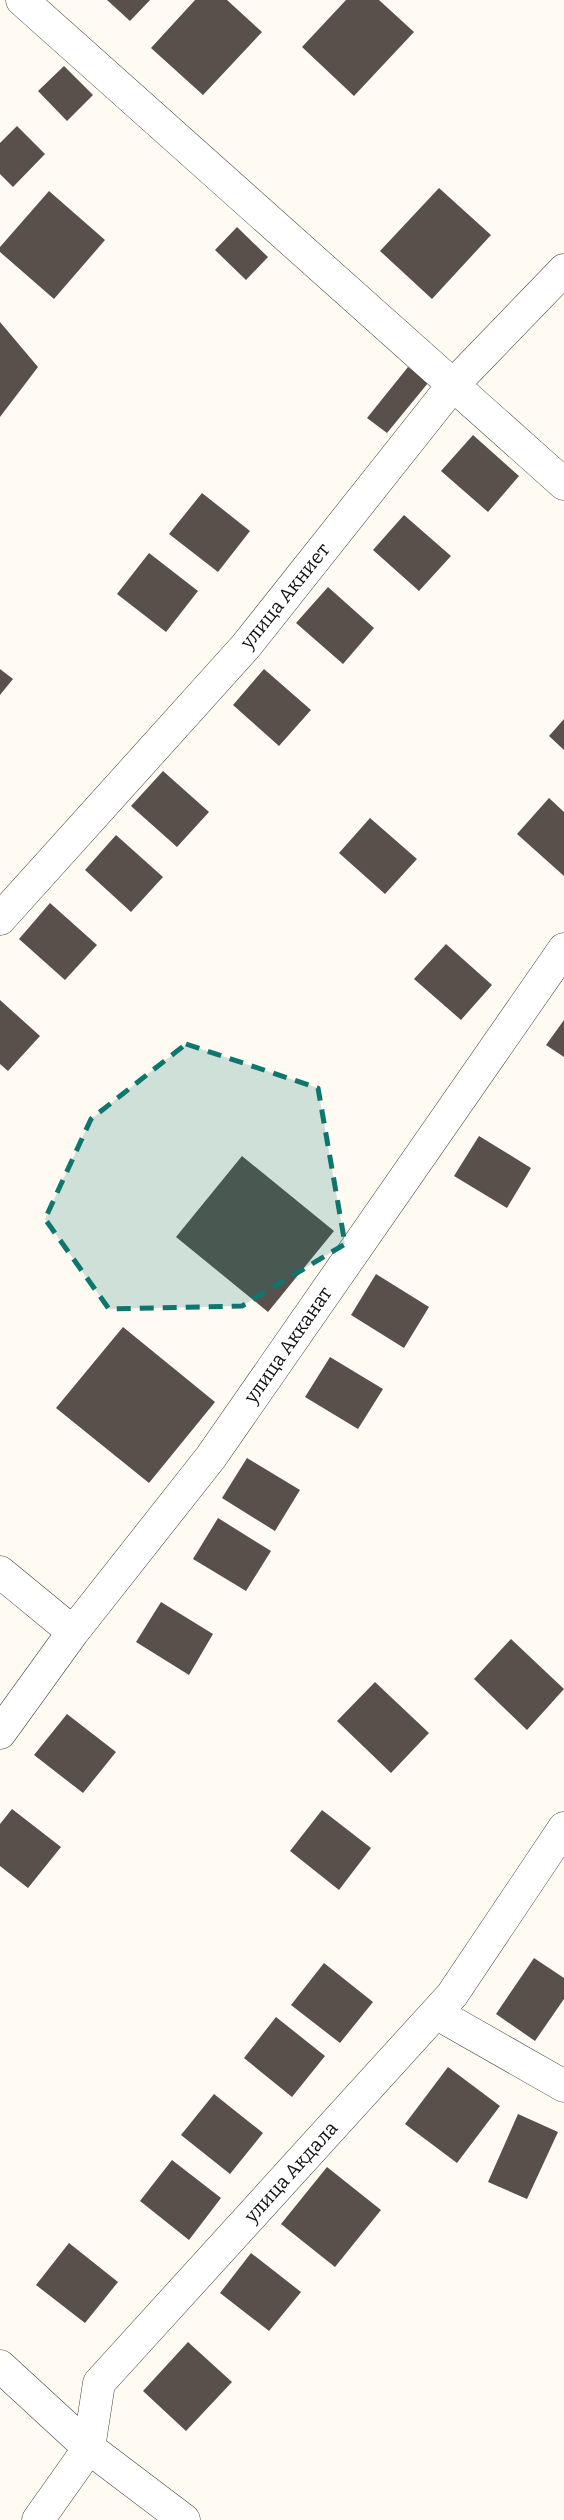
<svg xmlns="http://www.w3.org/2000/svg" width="564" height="2520" font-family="Bitter,serif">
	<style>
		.building { fill: #59504c }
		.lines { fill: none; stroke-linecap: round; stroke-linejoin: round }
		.street-casing { stroke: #434343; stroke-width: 33 }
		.street { stroke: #fff; stroke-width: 32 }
		.marked { fill: #0f766e; fill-opacity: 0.2; stroke: #0f766e; stroke-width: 5; stroke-dasharray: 14 9; stroke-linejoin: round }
		.labels { text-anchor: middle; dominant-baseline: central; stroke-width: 7; stroke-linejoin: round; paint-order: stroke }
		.street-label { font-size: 19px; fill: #101010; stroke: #fff }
	</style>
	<rect width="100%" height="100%" fill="#fffbf3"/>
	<path class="building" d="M 107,0 L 150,0 L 130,21 Z
		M 195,0 L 227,0 L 262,32 L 203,95 L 151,48 Z
		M 346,0 L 379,0 L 414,32 L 354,96 L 302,47 Z
		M 64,66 L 93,95 L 67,121 L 38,91 Z
		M 17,126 L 45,154 L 13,187 L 0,174 L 0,143 Z
		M 439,188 L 491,235 L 432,299 L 380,251 Z
		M 49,191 L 105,240 L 54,299 L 0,252 L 0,247 Z
		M 237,227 L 268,257 L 246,280 L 215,250 Z
		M 0,322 L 38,367 L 0,417 Z
		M 408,367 L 428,383 L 387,433 L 367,418 Z
		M 473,435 L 519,476 L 488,512 L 441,471 Z
		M 202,493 L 250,531 L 218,572 L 169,534 Z
		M 404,515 L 451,556 L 419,591 L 373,550 Z
		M 149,553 L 198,591 L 166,632 L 117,594 Z
		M 328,587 L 374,628 L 343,664 L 296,623 Z
		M 0,669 L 13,679 L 0,695 Z
		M 264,669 L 311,710 L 279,746 L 233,705 Z
		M 564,719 L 564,750 L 549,736 Z
		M 163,771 L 209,812 L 177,847 L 131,806 Z
		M 549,798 L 564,812 L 564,876 L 517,834 Z
		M 370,818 L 417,859 L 385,894 L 339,853 Z
		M 116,835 L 163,877 L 131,912 L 85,870 Z
		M 50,903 L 97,945 L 65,980 L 19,939 Z
		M 446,944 L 492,985 L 461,1020 L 414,979 Z
		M 0,1000 L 40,1036 L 8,1071 L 0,1064 Z
		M 564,1020 L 564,1057 L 546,1045 Z
		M 479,1136 L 531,1168 L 507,1208 L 454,1176 Z
		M 242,1156 L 334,1231 L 268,1312 L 176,1237 Z
		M 376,1274 L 429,1307 L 404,1348 L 351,1315 Z
		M 123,1327 L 215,1402 L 149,1483 L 56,1408 Z
		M 330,1357 L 383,1389 L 358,1429 L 305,1397 Z
		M 247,1458 L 300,1490 L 275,1531 L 222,1498 Z
		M 218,1518 L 271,1551 L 246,1591 L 193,1559 Z
		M 161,1602 L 213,1634 L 189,1675 L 136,1642 Z
		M 511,1639 L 564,1689 L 527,1730 L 474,1679 Z
		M 375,1682 L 429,1733 L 391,1773 L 337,1721 Z
		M 67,1714 L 116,1752 L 83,1793 L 34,1755 Z
		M 12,1809 L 61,1847 L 28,1888 L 0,1866 L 0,1824 Z
		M 322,1810 L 371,1848 L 339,1890 L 290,1851 Z
		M 534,1958 L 564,1978 L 564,1999 L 535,2041 L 496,2014 Z
		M 324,1963 L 373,2002 L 340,2043 L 291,2005 Z
		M 276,2017 L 325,2056 L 292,2097 L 244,2058 Z
		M 448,2067 L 500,2106 L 457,2163 L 405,2124 Z
		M 214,2094 L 263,2133 L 230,2174 L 181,2135 Z
		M 518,2114 L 558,2132 L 527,2199 L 488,2182 Z
		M 172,2160 L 221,2198 L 189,2240 L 140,2201 Z
		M 327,2167 L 381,2210 L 335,2267 L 281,2224 Z
		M 69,2243 L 118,2282 L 85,2323 L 36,2285 Z
		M 251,2253 L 301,2292 L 269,2331 L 220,2293 Z
		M 188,2342 L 232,2382 L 186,2431 L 143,2391 Z"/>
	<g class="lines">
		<defs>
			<path id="street" d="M 22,0 L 564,484
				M 0,919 L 246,646 L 453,385 L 564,270
				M 0,1572 L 73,1632
				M 0,1733 L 73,1632 L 211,1457 L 564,949
				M 436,2013 L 564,2086
				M 0,2366 L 89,2448 L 184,2520
				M 38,2520 L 89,2448 L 99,2383 L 452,1995 L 564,1828"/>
		</defs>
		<use href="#street" class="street-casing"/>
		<use href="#street" class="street"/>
	</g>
	<path class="marked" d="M 186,1044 L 318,1088 L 345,1244 L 242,1306 L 109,1309 L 45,1219 L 91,1119 Z"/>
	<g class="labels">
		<g class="street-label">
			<text transform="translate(285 596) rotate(-51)">улица Акниет</text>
			<text transform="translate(288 1345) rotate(-55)">улица Акканат</text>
			<text transform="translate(291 2172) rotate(-48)">улица Акдала</text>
		</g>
	</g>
</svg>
